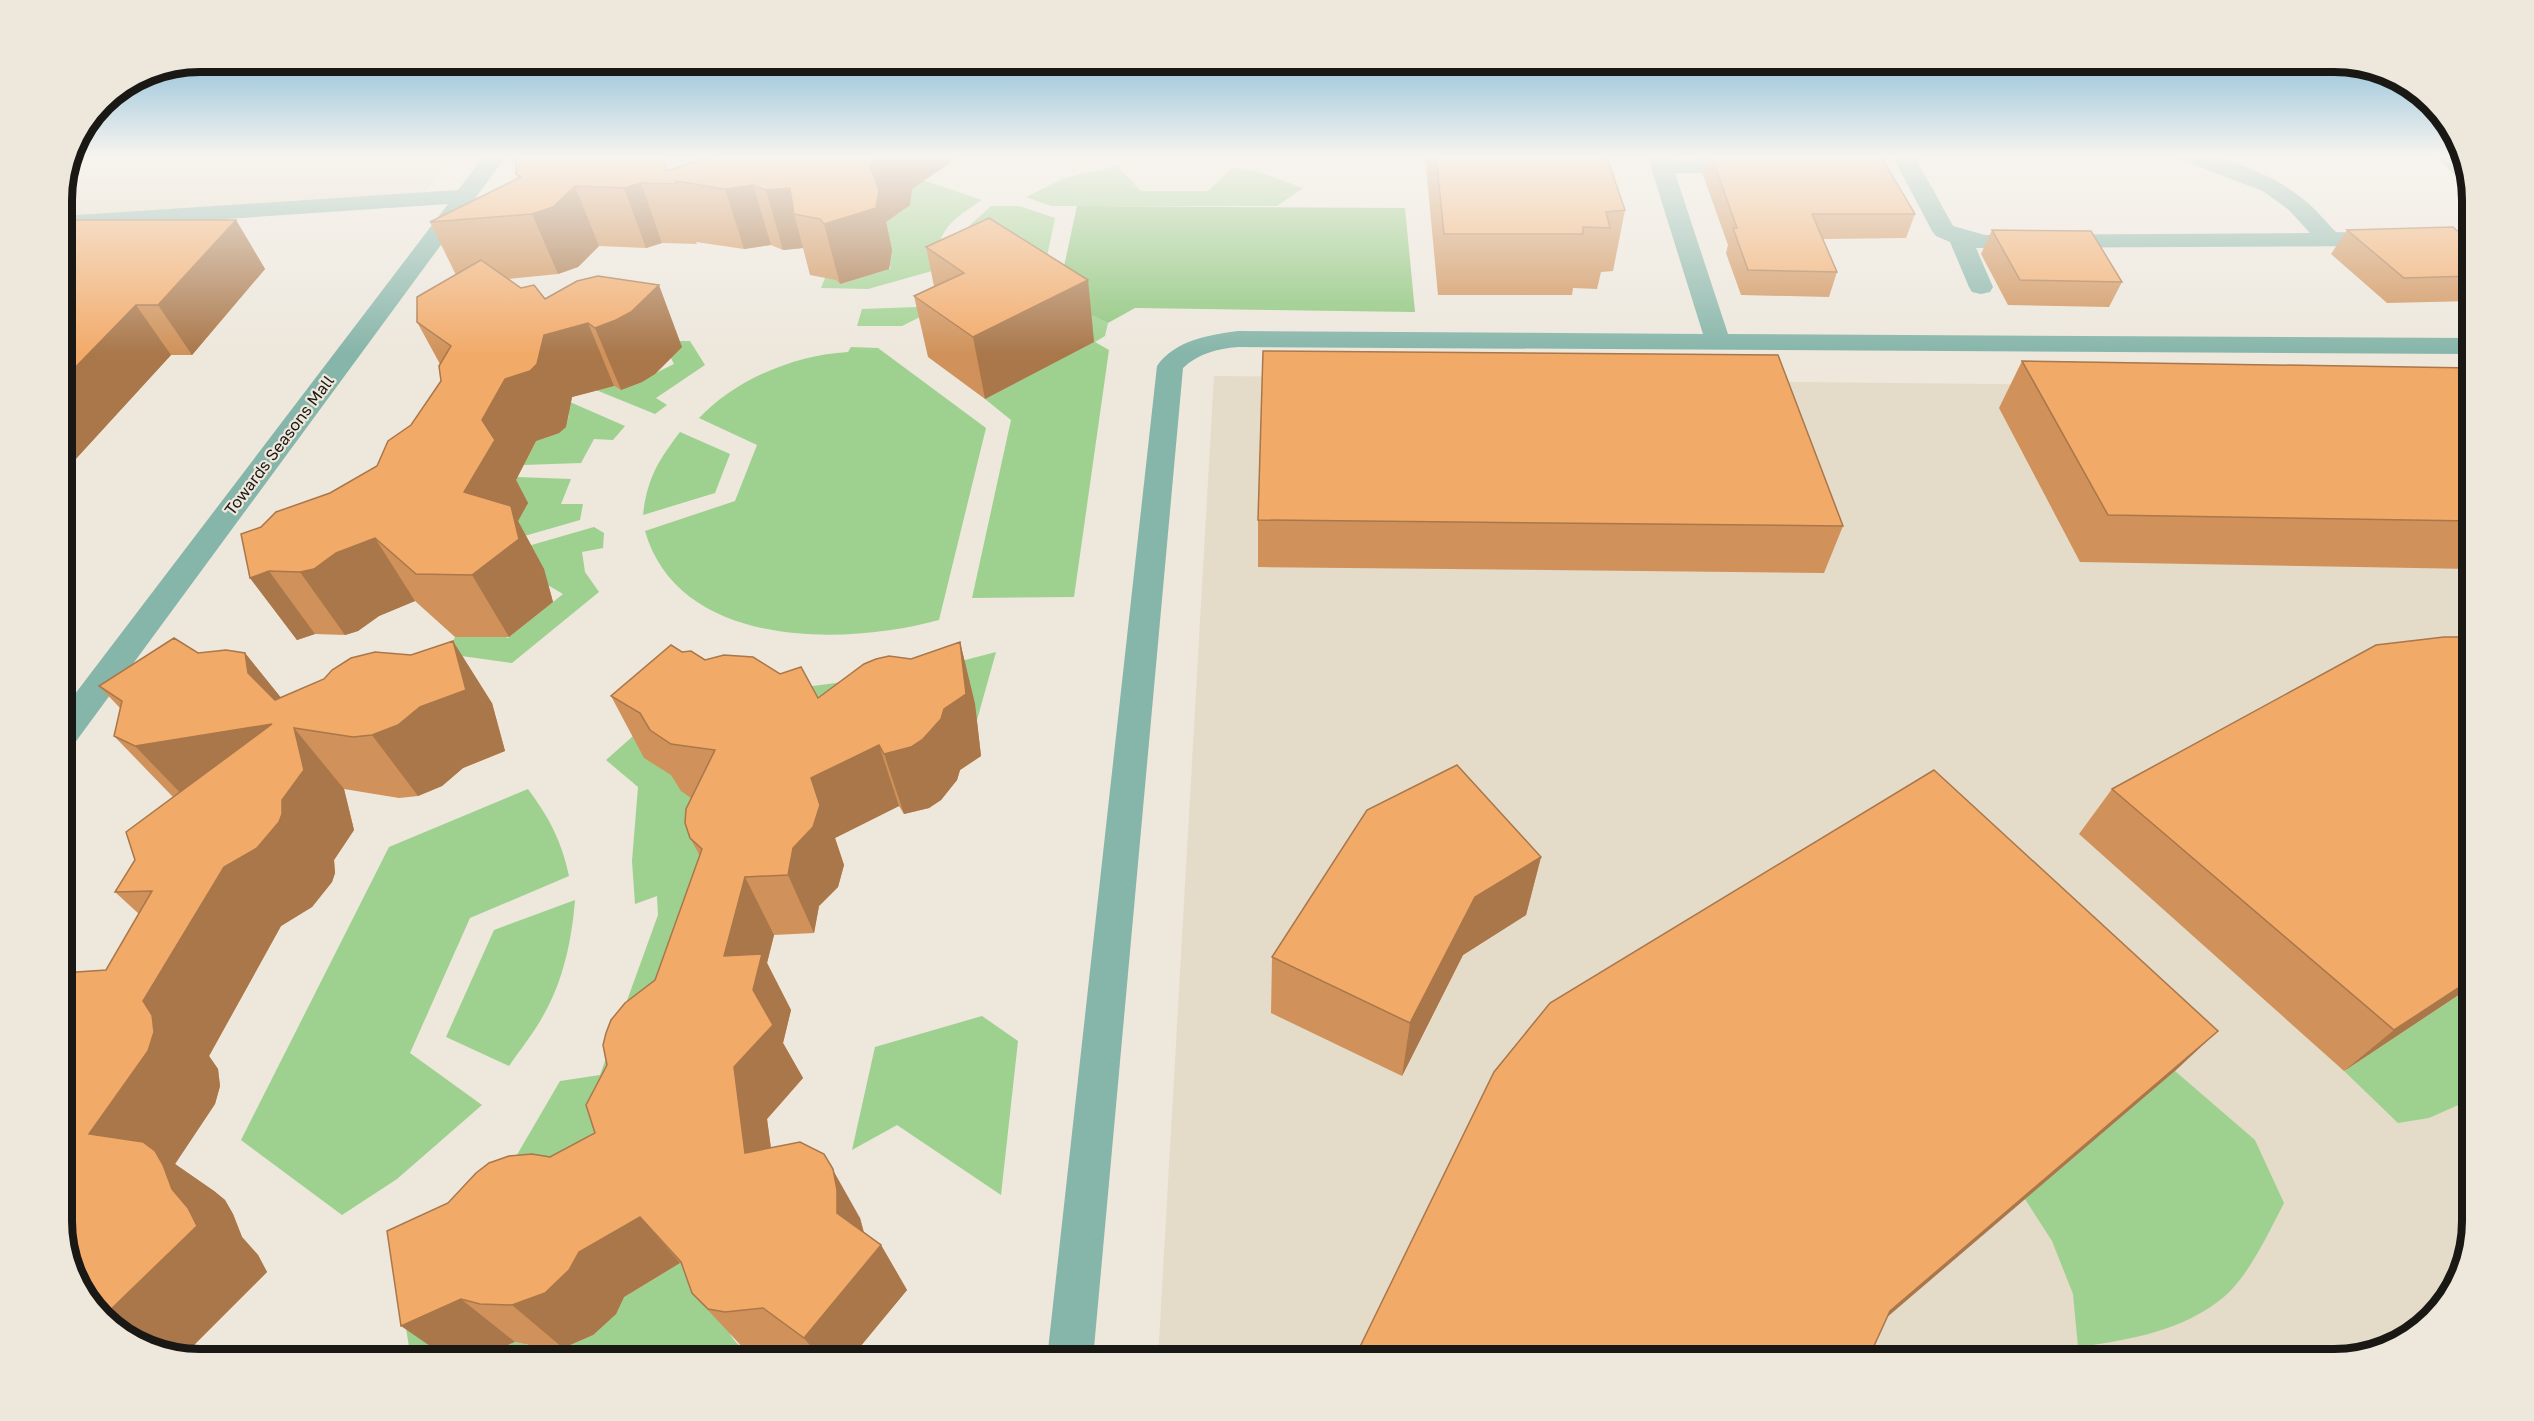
<svg xmlns="http://www.w3.org/2000/svg" width="2534" height="1421" font-family="'Golos Text',sans-serif">
	<style>
		.built { fill: #e5dbc9 }
		.green { fill: #9ed18f }
		.forest { fill: #8dc67c }
		.lines { fill: none; stroke-linecap: round; stroke-linejoin: round }
		.street { fill: #86b5a9; fill-rule: evenodd }
		.secondary { fill: #509c8b; fill-rule: evenodd }
		.wall { fill: #d0925a }
		.shaded-wall { fill: #a9774a }
		.building { fill: #f2aa69; stroke: #a9774a; stroke-width: 1.5 }
		.labels { text-anchor: middle; dominant-baseline: central; stroke-width: 4.5; stroke-linejoin: round; paint-order: stroke }
		.street-label { font-size: 16px; fill: #1a1814; stroke: #ede7dc }
		.rim { fill: none; stroke: #1a1814; stroke-width: 8 }
	</style>
	<rect width="100%" height="100%" fill="#ede7dc"/>
	<path class="built" d="M 70,155 L 454,155 L 420,199 L 62,232 L 62,191 Z
		M 1214,376 L 2472,389 L 2472,1222 L 2454,1290 L 2404,1341 L 2335,1359 L 1158,1359 Z"/>
	<path class="green" d="M 879,165 L 982,200 C 945,224 941,229 932,271 L 868,289 L 821,288 L 825,278 L 834,277 L 840,284 L 891,268 L 864,229 L 901,211 L 910,201 Z
		M 1117,166 L 1141,191 L 1208,191 L 1233,167 L 1262,173 L 1303,188 L 1277,206 L 1051,206 L 1026,197 L 1065,178 Z
		M 991,206 L 1019,206 L 1055,218 L 1045,266 L 959,265 L 969,226 Z
		M 950,291 L 1057,299 L 1108,323 L 1105,336 L 1095,342 L 1109,350 L 1074,597 L 972,598 L 1011,420 L 985,399 L 1094,341 L 938,308 L 902,326 L 857,326 L 862,309 L 916,307 Z
		M 662,341 L 690,341 L 705,365 L 656,398 L 667,405 L 655,414 L 596,390 L 614,386 L 621,390 L 674,364 Z
		M 851,347 L 878,348 L 986,428 L 939,620 C 844,646 679,649 645,531 L 735,501 L 757,445 L 699,418 C 736,379 795,355 848,352 Z
		M 570,402 L 625,426 L 613,440 L 594,439 L 581,463 L 523,465 L 536,441 L 566,427 L 569,414 L 563,414 Z
		M 680,432 L 730,454 L 715,493 L 643,515 C 647,479 658,461 680,432 Z
		M 517,477 L 571,479 L 561,504 L 583,504 L 580,520 L 497,544 Z
		M 594,527 L 604,533 L 603,548 L 582,552 L 585,572 L 599,592 L 512,663 L 447,654 L 455,637 L 483,636 L 494,631 L 508,638 L 563,594 L 497,555 Z
		M 996,652 L 977,720 L 647,755 L 656,765 L 677,774 C 675,793 690,793 701,805 C 707,811 728,893 733,908 L 459,1359 L 411,1359 L 398,1279 L 507,1172 L 560,1081 L 600,1075 L 658,915 L 657,896 L 635,904 L 632,861 L 638,787 L 606,760 L 703,674 L 790,689 L 919,672 Z
		M 528,789 C 549,817 562,842 569,876 L 470,918 L 410,1053 L 482,1105 L 397,1179 L 342,1215 L 241,1140 L 389,847 Z
		M 575,900 C 572,939 563,982 543,1016 C 533,1034 520,1050 509,1066 L 446,1037 L 494,930 Z
		M 2472,986 L 2472,1099 L 2429,1118 L 2398,1123 L 2344,1071 Z
		M 982,1016 L 1018,1041 L 1001,1195 L 897,1125 L 852,1150 L 875,1047 Z
		M 2175,1071 L 2255,1140 L 2284,1203 C 2269,1232 2249,1275 2225,1296 C 2184,1331 2129,1340 2078,1347 L 2073,1294 L 2052,1241 L 2025,1199 Z
		M 680,1263 C 693,1277 707,1290 718,1304 C 724,1313 725,1325 730,1334 C 743,1358 770,1355 791,1346 L 810,1359 L 476,1359 L 515,1342 L 534,1346 L 563,1348 L 593,1335 L 624,1297 Z"/>
	<path class="forest" d="M 1077,206 L 1405,208 L 1415,312 L 1135,308 L 1108,323 L 1057,299 Z"/>
	<g class="lines">
		<path class="street" d="M 485,155 L 507,155 L 74,744 L 62,748 L 62,711 L 448,204 L 62,230 L 62,216 L 458,190 Z
			M 1647,155 L 1669,155 L 1671,160 L 1749,159 L 1757,161 L 1760,166 L 1757,171 L 1749,173 L 1675,173 L 1728,334 L 2472,338 L 2472,354 L 1238,347 C 1217,349 1199,353 1183,368 L 1093,1359 L 1047,1359 L 1157,366 C 1175,340 1209,335 1238,331 L 1703,334 Z
			M 1892,155 L 1914,155 L 1953,226 L 1985,235 L 2310,233 L 2289,210 L 2263,191 L 2182,160 L 2179,155 C 2222,154 2270,172 2303,199 C 2315,208 2325,221 2336,232 L 2393,234 L 2397,239 L 2393,244 L 2385,246 L 1976,248 L 1993,287 L 1990,292 L 1981,294 L 1972,292 L 1969,287 L 1950,242 L 1936,236 L 1932,231 Z"/>
		<path class="secondary" d="M 2434,155 L 2458,155 L 2462,159 L 2469,181 L 2460,180 Z"/>
	</g>
	<path class="wall" d="M 718,155 L 961,155 L 912,189 L 910,205 L 886,222 L 892,250 L 889,269 L 840,284 L 836,280 L 810,275 L 803,248 L 783,250 L 771,245 L 744,249 L 696,242 L 697,244 L 662,243 L 646,248 L 599,246 L 578,267 L 558,274 L 508,279 L 521,288 L 545,299 L 682,347 L 655,374 L 642,382 L 621,390 L 614,386 L 572,397 L 566,427 L 559,433 L 536,441 L 516,480 L 528,503 L 518,521 L 544,569 L 553,602 L 509,637 L 455,637 L 415,601 L 379,616 L 358,631 L 345,635 L 315,634 L 297,640 L 250,578 L 261,527 L 330,493 L 377,466 L 411,425 L 441,381 L 440,364 L 417,322 L 456,275 L 430,222 L 518,178 L 516,174 L 668,170 Z
		M 1427,155 L 1606,155 L 1625,210 L 1613,271 L 1601,272 L 1597,289 L 1573,288 L 1572,295 L 1438,295 L 1426,166 Z
		M 1696,155 L 1880,155 L 1915,214 L 1906,238 L 1823,239 L 1837,272 L 1829,297 L 1741,295 L 1726,253 L 1728,245 L 1703,175 L 1708,158 L 1697,158 Z
		M 62,220 L 236,220 L 265,269 L 192,355 L 171,355 L 62,474 Z
		M 1992,230 L 2122,282 L 2109,307 L 2008,305 L 1981,254 Z
		M 2347,230 L 2472,244 L 2472,301 L 2387,303 L 2331,254 Z
		M 926,247 L 1088,280 L 1094,342 L 985,399 L 928,357 L 914,296 L 934,286 Z
		M 2022,361 L 2472,368 L 2472,569 L 2080,562 L 1999,408 Z
		M 1258,520 L 1843,526 L 1824,573 L 1258,567 Z
		M 2472,637 L 2472,986 L 2344,1071 L 2079,834 L 2112,789 Z
		M 960,642 L 975,704 L 981,756 L 960,770 L 957,780 L 941,800 L 929,808 L 904,814 L 899,806 L 835,838 L 844,865 L 838,887 L 819,906 L 814,933 L 774,935 L 767,963 L 791,1010 L 783,1043 L 803,1078 L 767,1119 L 771,1148 L 860,1218 L 864,1232 L 881,1245 L 907,1290 L 850,1359 L 810,1359 L 797,1350 L 762,1354 L 746,1351 L 692,1293 L 682,1265 L 680,1263 L 624,1297 L 616,1314 L 593,1335 L 563,1348 L 534,1346 L 515,1342 L 401,1326 L 550,1157 L 595,1133 L 655,980 L 700,856 L 690,838 L 691,798 L 681,791 L 671,775 L 644,758 L 611,696 L 682,652 L 705,660 L 818,698 L 911,659 Z
		M 198,653 L 245,653 L 281,698 L 492,703 L 505,751 L 463,768 L 442,786 L 418,796 L 399,798 L 344,789 L 354,830 L 334,860 L 335,873 L 332,882 L 312,907 L 281,926 L 209,1056 L 218,1069 L 220,1086 L 215,1104 L 175,1164 L 214,1191 L 225,1200 L 233,1214 L 242,1237 L 258,1255 L 267,1272 L 184,1355 L 150,1346 L 130,1336 L 126,1337 L 85,1298 L 106,970 L 139,914 L 115,892 L 173,797 L 114,736 L 120,708 L 99,686 Z
		M 1541,857 L 1526,915 L 1463,955 L 1402,1076 L 1271,1013 L 1272,957 Z"/>
	<path class="shaded-wall" d="M 883,155 L 961,155 L 912,189 L 910,205 L 886,222 L 892,250 L 889,269 L 840,284 L 824,224 L 869,164 Z
		M 1318,155 L 1329,155 L 1318,159 Z
		M 641,183 L 662,243 L 646,248 L 624,188 Z
		M 753,185 L 771,245 L 744,249 L 725,189 Z
		M 575,186 L 599,246 L 578,267 L 558,274 L 532,214 Z
		M 790,188 L 794,214 L 803,248 L 783,250 L 766,190 Z
		M 236,220 L 265,269 L 192,355 L 158,305 Z
		M 1088,280 L 1094,342 L 985,399 L 973,337 Z
		M 659,285 L 682,347 L 655,374 L 642,382 L 621,390 L 595,328 Z
		M 136,305 L 171,355 L 62,474 L 62,381 Z
		M 588,323 L 614,386 L 572,397 L 566,427 L 559,433 L 536,441 L 516,480 L 528,503 L 518,521 L 544,569 L 553,602 L 509,637 L 472,575 L 464,492 L 482,420 L 505,379 L 544,335 Z
		M 375,538 L 415,601 L 379,616 L 358,631 L 345,635 L 300,572 L 336,553 Z
		M 269,571 L 315,634 L 297,640 L 250,578 Z
		M 453,641 L 492,703 L 505,751 L 463,768 L 442,786 L 418,796 L 372,735 Z
		M 960,642 L 975,704 L 981,756 L 960,770 L 957,780 L 941,800 L 929,808 L 904,814 L 884,754 Z
		M 245,653 L 295,715 L 294,728 L 344,789 L 354,830 L 334,860 L 335,873 L 332,882 L 312,907 L 281,926 L 209,1056 L 218,1069 L 220,1086 L 215,1104 L 175,1164 L 214,1191 L 225,1200 L 233,1214 L 242,1237 L 258,1255 L 267,1272 L 184,1355 L 155,1348 L 116,1327 L 104,1316 L 89,1134 L 143,1001 L 193,806 L 135,746 L 248,673 Z
		M 879,745 L 899,806 L 835,838 L 844,865 L 838,887 L 819,906 L 814,933 L 788,875 L 793,848 L 811,778 Z
		M 1541,857 L 1526,915 L 1463,955 L 1402,1076 L 1410,1023 L 1475,897 Z
		M 745,877 L 774,935 L 767,963 L 791,1010 L 783,1043 L 803,1078 L 767,1119 L 778,1202 L 745,1153 L 734,1067 L 724,956 Z
		M 2472,979 L 2472,986 L 2344,1071 L 2394,1030 Z
		M 2218,1031 L 2175,1071 L 1858,1342 L 1890,1311 Z
		M 824,1154 L 860,1218 L 865,1238 L 837,1213 Z
		M 640,1217 L 680,1263 L 624,1297 L 616,1314 L 593,1335 L 563,1348 L 512,1305 L 579,1252 Z
		M 881,1245 L 907,1290 L 850,1359 L 821,1359 L 804,1338 Z
		M 461,1299 L 515,1342 L 476,1359 L 449,1359 L 401,1326 Z
		M 119,1330 L 130,1336 L 126,1337 Z"/>
	<path class="building" d="M 516,155 L 658,155 L 668,170 L 718,155 L 883,155 L 869,164 L 879,190 L 876,208 L 824,224 L 820,219 L 794,214 L 790,188 L 766,190 L 753,185 L 725,189 L 675,181 L 677,184 L 641,183 L 624,188 L 575,186 L 553,207 L 532,214 L 430,222 L 521,177 L 516,174 Z
		M 1436,155 L 1606,155 L 1625,210 L 1606,212 L 1610,228 L 1583,227 L 1583,234 L 1444,234 Z
		M 1711,155 L 1880,155 L 1915,214 L 1812,214 L 1837,272 L 1748,270 L 1733,228 L 1737,228 Z
		M 989,218 L 1088,280 L 973,337 L 914,296 L 964,273 L 926,247 Z
		M 62,220 L 236,220 L 158,305 L 136,305 L 62,381 Z
		M 2453,227 L 2472,244 L 2472,276 L 2404,278 L 2347,230 Z
		M 1992,230 L 2091,231 L 2122,282 L 2020,280 Z
		M 481,260 L 521,288 L 534,285 L 545,299 L 577,281 L 598,276 L 659,285 L 631,312 L 616,320 L 595,328 L 588,323 L 544,335 L 537,364 L 530,371 L 505,379 L 482,420 L 495,440 L 464,492 L 511,506 L 519,539 L 472,575 L 416,574 L 375,538 L 336,553 L 314,569 L 300,572 L 269,571 L 250,578 L 241,534 L 261,527 L 276,512 L 330,493 L 377,466 L 388,441 L 411,425 L 441,381 L 439,366 L 451,346 L 417,322 L 417,297 Z
		M 1263,351 L 1778,355 L 1843,526 L 1258,520 Z
		M 2022,361 L 2472,368 L 2472,521 L 2108,515 Z
		M 2444,637 L 2472,637 L 2472,979 L 2394,1030 L 2112,789 L 2376,645 Z
		M 174,638 L 198,653 L 226,650 L 245,653 L 248,673 L 275,700 L 324,679 L 332,670 L 351,658 L 375,652 L 411,655 L 453,641 L 466,690 L 420,707 L 398,725 L 372,735 L 353,737 L 294,728 L 304,770 L 282,800 L 282,814 L 279,822 L 257,848 L 224,867 L 143,1001 L 152,1015 L 154,1032 L 148,1051 L 89,1134 L 143,1142 L 155,1151 L 163,1165 L 172,1189 L 188,1208 L 197,1226 L 104,1316 L 85,1298 L 62,1230 L 62,973 L 106,970 L 152,891 L 115,892 L 135,860 L 126,832 L 272,724 L 135,746 L 114,736 L 122,701 L 99,686 Z
		M 960,642 L 966,694 L 944,709 L 941,719 L 923,739 L 911,747 L 884,754 L 879,745 L 811,778 L 820,805 L 813,827 L 793,848 L 788,875 L 745,877 L 724,956 L 762,954 L 753,990 L 773,1025 L 734,1067 L 745,1153 L 800,1142 L 824,1154 L 833,1169 L 837,1190 L 837,1213 L 881,1245 L 804,1338 L 763,1308 L 725,1312 L 708,1309 L 692,1293 L 681,1262 L 640,1217 L 579,1252 L 569,1270 L 545,1293 L 512,1305 L 480,1304 L 461,1299 L 401,1326 L 387,1231 L 448,1203 L 476,1173 L 489,1163 L 509,1156 L 532,1154 L 550,1157 L 595,1133 L 586,1105 L 607,1065 L 603,1045 L 606,1033 L 611,1020 L 625,1003 L 655,980 L 702,849 L 690,838 L 685,823 L 686,809 L 715,750 L 671,744 L 650,730 L 640,713 L 611,696 L 671,645 L 682,652 L 691,651 L 705,660 L 724,655 L 753,657 L 780,674 L 801,667 L 818,698 L 864,664 L 876,659 L 889,656 L 911,659 Z
		M 1457,765 L 1541,857 L 1475,897 L 1410,1023 L 1272,957 L 1367,810 Z
		M 1934,770 L 2218,1031 L 1890,1311 L 1868,1359 L 1354,1359 L 1494,1072 L 1550,1003 Z"/>
	<linearGradient id="sky" x2="0" y2="1"><stop stop-color="#60a9d0"/><stop offset="0.44" stop-color="#f7f4ef"/><stop offset="1" stop-color="#f7f4ef" stop-opacity="0"/></linearGradient>
	<rect width="2534" height="354" fill="url(#sky)"/>
	<g class="labels">
		<g class="street-label">
			<text transform="translate(279 445) rotate(-53)">Towards Seasons Mall</text>
		</g>
	</g>
	<path d="M0 0H2534V1421H0ZM200 72H2334A128 128 0 0 1 2462 200V1221A128 128 0 0 1 2334 1349H200A128 128 0 0 1 72 1221V200A128 128 0 0 1 200 72Z" fill="#ede7dc" fill-rule="evenodd"/>
	<path class="rim" d="M200 72H2334A128 128 0 0 1 2462 200V1221A128 128 0 0 1 2334 1349H200A128 128 0 0 1 72 1221V200A128 128 0 0 1 200 72Z"/>
</svg>
